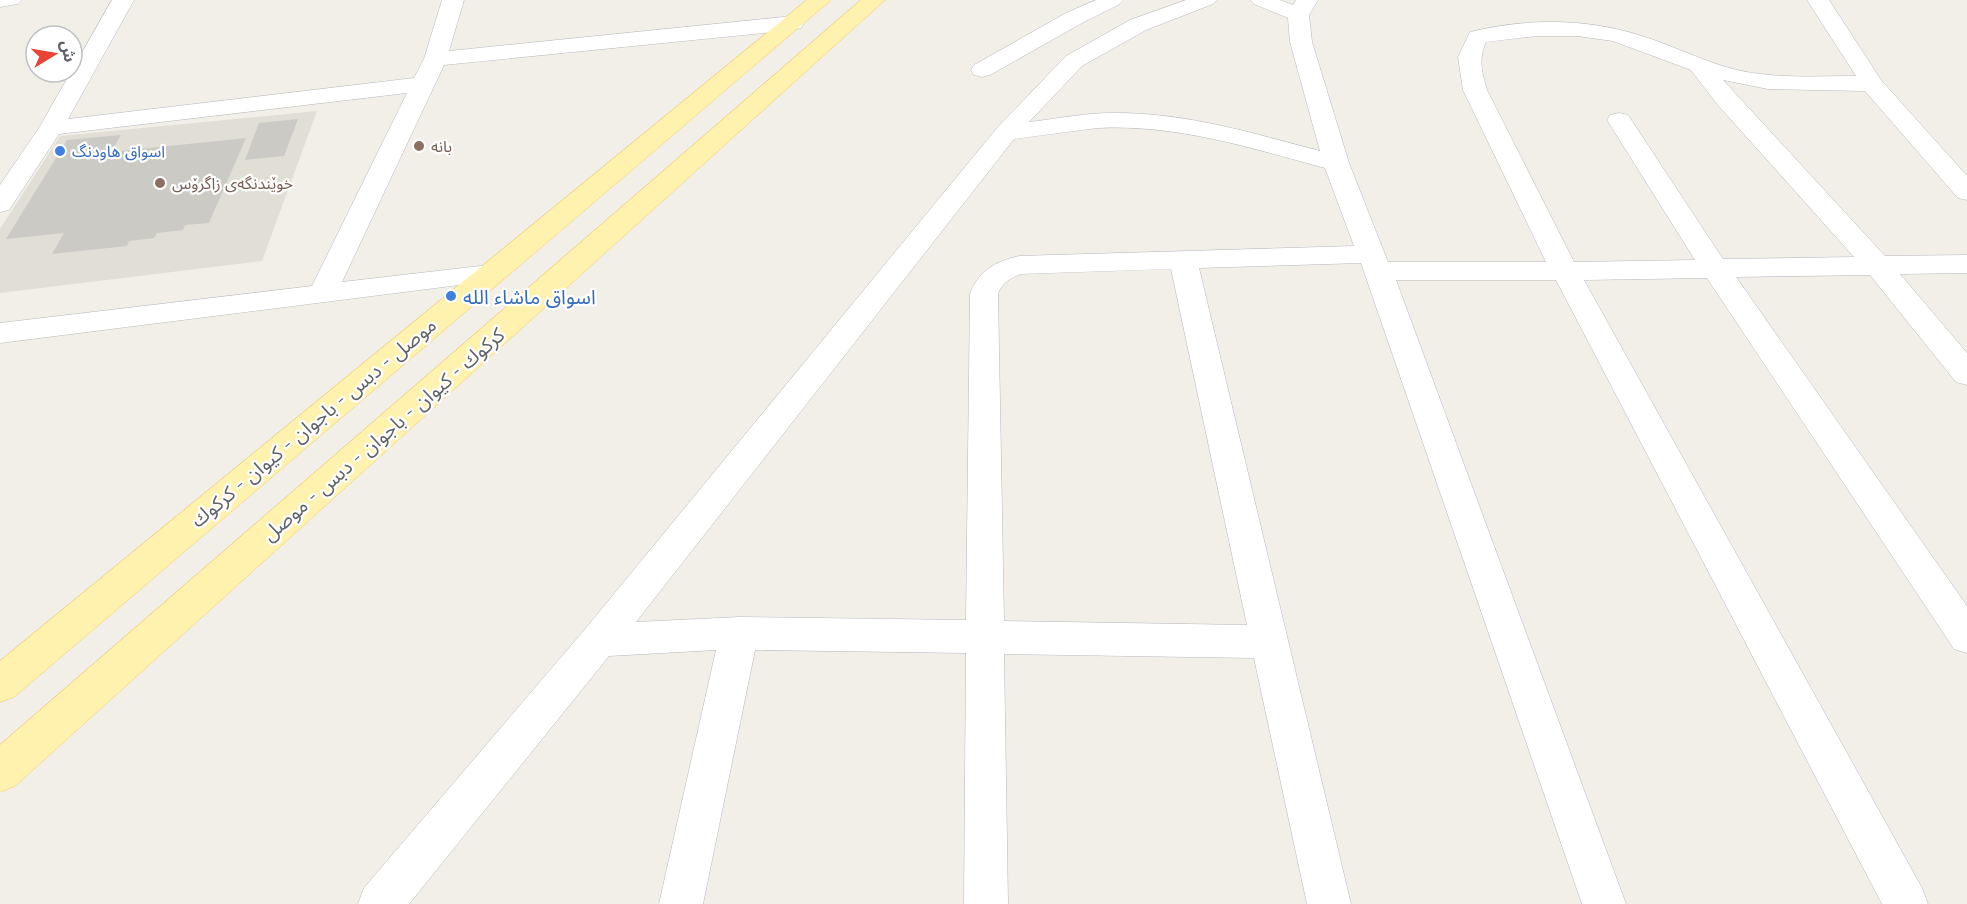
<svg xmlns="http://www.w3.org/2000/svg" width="1967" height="904" font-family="Quicksand,'Noto Sans Arabic',sans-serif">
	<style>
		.education { fill: #e1ded6 }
		.building { fill: #cccac5 }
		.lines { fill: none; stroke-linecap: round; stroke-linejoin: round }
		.minor-casing { stroke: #b5b8bc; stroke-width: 1 }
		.major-casing { stroke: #f2c960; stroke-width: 1 }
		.minor { fill: #fff; fill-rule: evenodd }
		.major { fill: #fff2af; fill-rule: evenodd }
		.education-dot { fill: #8d6e63; stroke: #fff; stroke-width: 2 }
		.shop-dot { fill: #3f7fe0; stroke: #fff; stroke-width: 2 }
		.labels { text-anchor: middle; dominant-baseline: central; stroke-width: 4.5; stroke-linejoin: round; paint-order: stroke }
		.far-education-label { font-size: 16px; fill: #785e54; stroke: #fff; text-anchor: start }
		.far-shop-label { font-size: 16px; fill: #366cbe; stroke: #fff; text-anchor: start }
		.shop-label { font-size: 20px; fill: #366cbe; stroke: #fff; text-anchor: start }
		.street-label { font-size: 20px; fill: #5f6368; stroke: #fff }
	</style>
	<rect width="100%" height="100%" fill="#f1efe8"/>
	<path class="education" d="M 317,111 L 262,261 L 0,293 L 0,229 L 60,136 Z"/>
	<path class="building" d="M 298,119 L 284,156 L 245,160 L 259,123 Z
		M 121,135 L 111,152 L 246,138 L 209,223 L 185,225 L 183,230 L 157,233 L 154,238 L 129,241 L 127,246 L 52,254 L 64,233 L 6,239 L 67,140 Z"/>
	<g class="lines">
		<defs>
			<path id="minor" d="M 0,0 L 22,0 L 18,4 L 0,7 Z
				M 112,0 L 134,0 L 68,119 L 414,78 L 424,59 L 442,0 L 464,0 L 449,51 L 793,16 L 801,18 L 804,23 L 801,28 L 793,30 L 444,65 L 342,282 L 489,265 L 499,268 L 503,274 L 499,280 L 0,343 L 0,323 L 312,286 L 407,93 L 59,134 L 9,210 L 0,212 L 0,185 L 39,128 Z
				M 1096,0 L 1124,0 L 1120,4 L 1082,23 L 990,75 L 982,77 L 974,75 L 971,70 L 974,65 L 1066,13 Z
				M 1186,0 L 1217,0 L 1213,4 L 1146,30 L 1082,66 L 1029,122 C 1057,119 1084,113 1112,113 C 1183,112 1252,133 1320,151 L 1290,42 L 1288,18 L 1254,4 L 1250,0 L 1280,0 L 1293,5 L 1296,0 L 1318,0 L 1309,15 L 1312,42 L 1349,163 L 1388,262 L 1546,262 L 1463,90 L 1458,57 L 1470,32 C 1527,18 1586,18 1642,36 C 1674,46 1704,62 1737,70 C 1775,79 1816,76 1856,76 L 1807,0 L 1829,0 L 1881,80 L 1967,176 L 1967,200 L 1958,198 L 1865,91 L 1768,89 L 1723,80 L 1885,256 L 1967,255 L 1967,273 L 1900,274 L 1967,353 L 1967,385 L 1956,382 L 1870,275 L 1736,277 L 1967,606 L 1967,653 L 1954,649 L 1707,278 L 1584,280 L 1922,888 L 1928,904 L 1882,904 L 1556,280 L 1396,280 L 1626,904 L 1582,904 L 1361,263 L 1199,268 L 1351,904 L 1307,904 L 1254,658 L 1004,654 L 1008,904 L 964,904 L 966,653 L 755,650 L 703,904 L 659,904 L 716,650 L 609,656 L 409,904 L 358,904 L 364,888 L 586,628 L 997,128 L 1066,56 L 1130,20 ZM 1537,36 L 1577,36 L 1613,41 L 1691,70 L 1717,104 L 1854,257 L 1723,259 L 1628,115 L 1619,113 L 1610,115 L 1607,120 L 1695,260 L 1574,262 L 1487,90 C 1482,73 1478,59 1486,42 ZM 1098,128 C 1176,124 1251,148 1325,168 L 1354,246 L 1019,256 C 995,262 979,270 970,294 L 966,620 L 739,617 L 636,622 L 1014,139 ZM 1171,269 L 1247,625 L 1004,621 L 998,294 C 1002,283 1010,278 1021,274 Z"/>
			<path id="major" d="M 807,0 L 831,0 L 14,697 L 0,702 L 0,661 Z
				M 861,0 L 885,0 L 15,786 L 0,792 L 0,745 Z"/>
		</defs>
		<use href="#minor" class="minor-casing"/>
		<use href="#major" class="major-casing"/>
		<use href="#minor" class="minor"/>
		<use href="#major" class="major"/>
	</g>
	<g class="education-dot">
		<circle cx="419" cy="146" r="6"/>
		<circle cx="160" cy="183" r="6"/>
	</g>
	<g class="shop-dot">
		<circle cx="60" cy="151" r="6"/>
		<circle cx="451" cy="296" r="6"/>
	</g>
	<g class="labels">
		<g class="far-education-label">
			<text x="431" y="146">بانە</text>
			<text x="172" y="183">خوێندنگەی زاگرۆس</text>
		</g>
		<g class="far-shop-label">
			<text x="72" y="151">اسواق هاودنگ</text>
		</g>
		<g class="shop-label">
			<text x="463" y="296">اسواق ماشاء الله</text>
		</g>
		<g class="street-label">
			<text transform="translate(313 422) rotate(-40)">موصل - دبس - باجوان - كيوان - كركوك</text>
			<text transform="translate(383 434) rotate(-41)">كركوك - كيوان - باجوان - دبس - موصل</text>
		</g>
	</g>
	<g transform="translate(54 54) rotate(79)"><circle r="28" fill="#ffffff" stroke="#bfc1c3" stroke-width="1.5"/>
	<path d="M0-4.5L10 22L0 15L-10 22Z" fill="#ea4335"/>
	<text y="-9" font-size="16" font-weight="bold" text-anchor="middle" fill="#5f6368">ش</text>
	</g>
</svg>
